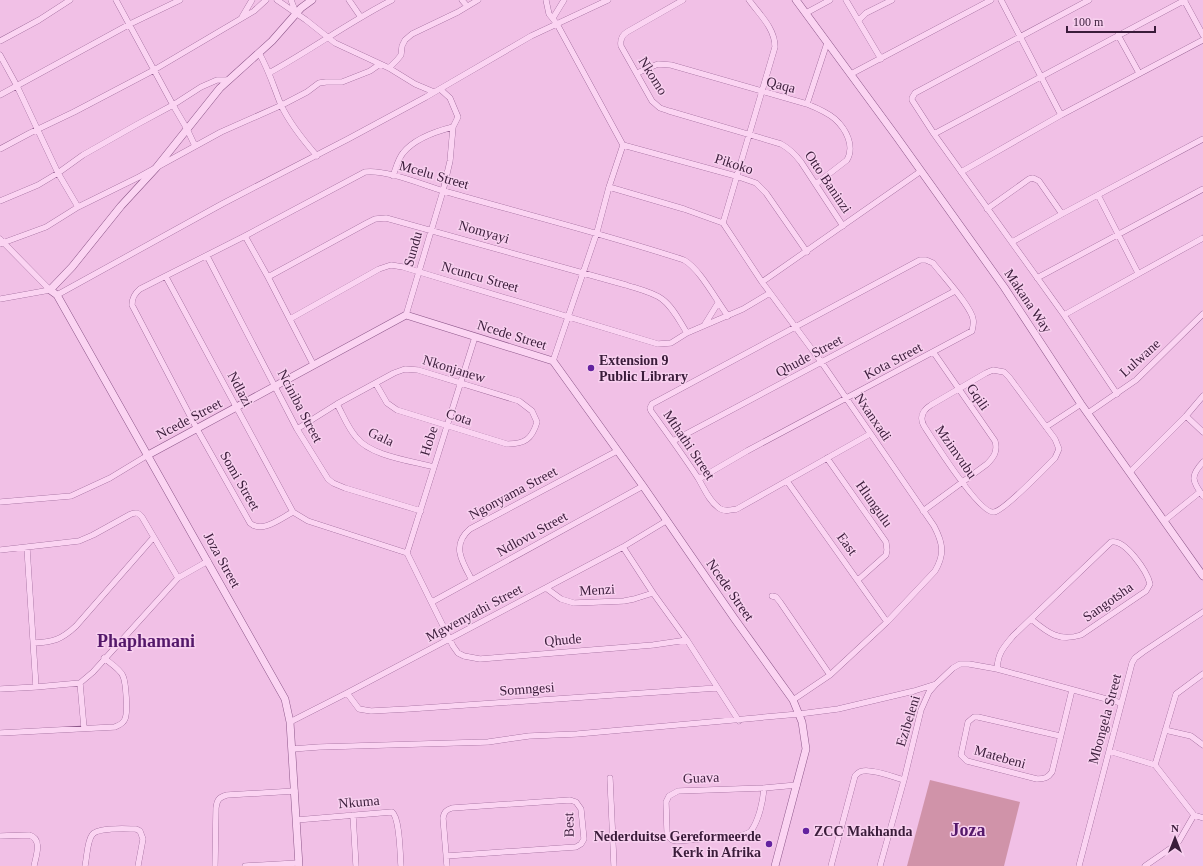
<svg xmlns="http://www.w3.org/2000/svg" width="1203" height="866" font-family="'Times New Roman',serif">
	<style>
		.green { fill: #d093a9 }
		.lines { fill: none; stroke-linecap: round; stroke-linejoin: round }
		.minor-casing { stroke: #8c5689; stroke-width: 6 }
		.tertiary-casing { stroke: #8c5689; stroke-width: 8 }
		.minor { stroke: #fbd4f2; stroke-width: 5.5 }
		.tertiary { stroke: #fbd4f2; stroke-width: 7 }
		.poi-dot { fill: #63229f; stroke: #f8d0ef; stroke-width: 1.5 }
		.labels { text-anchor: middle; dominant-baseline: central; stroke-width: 3; stroke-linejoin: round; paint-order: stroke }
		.street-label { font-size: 14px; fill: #3a1c3a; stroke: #f8d0ef }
		.poi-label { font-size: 14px; font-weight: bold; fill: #3a1c3a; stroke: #f8d0ef; text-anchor: start }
		.district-label { font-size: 18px; font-weight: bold; fill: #54186a; stroke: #f8d0ef }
	</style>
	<rect width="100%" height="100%" fill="#f1c0e6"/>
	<path class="green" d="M 930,780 L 1020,802 L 1004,866 L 907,866 Z"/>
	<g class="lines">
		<defs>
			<path id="minor" d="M 116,0 L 173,105 L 187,129 L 195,146
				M 277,0 L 306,20 L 335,43 L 389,68 L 415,84 L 434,92
				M 291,0 L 296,13
				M 349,0 L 360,16
				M 462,0 L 467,6
				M 546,0 L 549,14 L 557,24 L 623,145 L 609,187 L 597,232 L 553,361
				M 683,0 L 627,32 C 622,35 620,39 621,46 L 652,101 L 660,108 L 669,111 L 781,144 C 790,149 795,154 801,162 L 843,226
				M 846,0 L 881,59
				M 1001,0 L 1061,115
				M 1089,0 L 915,93 L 912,98 L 912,100 L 934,134 L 1064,315 L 1117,394
				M 1184,0 L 1203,35
				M 806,13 L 830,0
				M 242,17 L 252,0
				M 553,18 L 564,0
				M 859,20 L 866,13 L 892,0
				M 1118,35 L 1139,73
				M 0,41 L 39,20 L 70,0
				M 259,53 C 269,70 274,88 281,105 C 290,124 303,140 317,156
				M 0,55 L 17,86 L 58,173 L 78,207
				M 389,68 L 397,60 L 401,55 L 402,46 L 405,40 L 412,34 L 458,12 L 478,0
				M 269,73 C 311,50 349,22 392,0
				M 637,73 L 658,64 L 671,65 L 807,104 C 817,108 827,112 835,119 C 846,129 855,146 847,160 L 816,184
				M 851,74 L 991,0
				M 0,95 L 130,24 L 180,0
				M 807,104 L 827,43
				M 934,134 L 1185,0
				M 623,145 L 736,176 L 756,183 L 766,193 L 807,252
				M 0,149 L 30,133 L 74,112 L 154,70 L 254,11 L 266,0
				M 961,172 L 1061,115 L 1203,40
				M 393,176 C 396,168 398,159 403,153 C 414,139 437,131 453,127
				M 609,187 L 684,209 L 723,223 L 762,282 L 822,363 L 934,526 C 943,543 945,554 935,571 L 887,622 L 830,675 L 793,700
				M 1098,195 L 1138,273
				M 0,201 L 38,185 L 58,173 L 83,155 L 136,125 L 173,105 L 201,87 L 217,80 L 229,80
				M 987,209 L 1029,179 L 1033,178 L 1039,181 L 1062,214
				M 723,223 L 775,47 C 775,28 759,14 749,0
				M 245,236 L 268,277 L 313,364
				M 0,239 L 50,290
				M 1012,242 L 1062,214 L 1203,139
				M 0,244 L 46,227 L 78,207 L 139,177 L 221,132 L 282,105 L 307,92 L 319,83 L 326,82 L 342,82 L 370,71 L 380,64
				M 207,256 L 297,429 L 328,479 L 333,483 L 345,488 L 421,511
				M 166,277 L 293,512 L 308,521 L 407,553 L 453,646 L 458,653 L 464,656 L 480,659 L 653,645 L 687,640
				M 268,277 L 367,223 L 375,219 L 386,218 L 626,285 C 638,289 652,292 662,299 C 673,307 680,322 687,333
				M 1037,278 L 1203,189
				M 762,282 L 921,171
				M 57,295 L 222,204 L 348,139 L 426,97 L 531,36 L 608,0
				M 0,299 L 50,290
				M 406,315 L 443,191 L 450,161 L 453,127 L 458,117 L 450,98 L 440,89
				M 1064,315 L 1203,238
				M 290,319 L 379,269 L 391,265 L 403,267 L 658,344 L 671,343 L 687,333 L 743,309 L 770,293
				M 705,324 L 718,303
				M 993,370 L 1004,372 L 1009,377 L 1055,439 L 1059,449 L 1055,458 C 1045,468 1004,511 994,512 C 980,515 933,440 924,426 C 919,417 923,410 931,405 L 986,373 Z
				M 337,404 C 343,415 348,428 356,437 C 370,456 412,461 434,467
				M 1088,413 L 1136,380 L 1203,314
				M 1186,416 L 1203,432
				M 1046,427 L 1081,404
				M 297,429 L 337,404 L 394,373 L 405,369 L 418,370 L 519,401 L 532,411 L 537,422 C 532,439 525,444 507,444 L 397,410 L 387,403 L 376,384
				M 673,441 L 955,291
				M 827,458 L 886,542 L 887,550 L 886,555 L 858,580
				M 1203,462 C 1190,476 1192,481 1203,496
				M 1130,472 L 1186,416 L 1203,396
				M 699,479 L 747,451 L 972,331 C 973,327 974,323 973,319 C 971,306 942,275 933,263 L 926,260 L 920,260 L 652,404 L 650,408 L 651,411 C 667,433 683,455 698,478 C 704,488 709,501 719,508 C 724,512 731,510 737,509 L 870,434
				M 787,481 L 887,622
				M 0,502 L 71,496 L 110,478 L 148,455
				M 923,511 L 987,464 C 994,457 998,451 995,441 L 934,353
				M 293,512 C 281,518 262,534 250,523 L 197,429 L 132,305 C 132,298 134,294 140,289 L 245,236 L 365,172 C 386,169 423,185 444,191 C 524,214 605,234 684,260 C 700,269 716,300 728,316
				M 1164,521 L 1200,492
				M 623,547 L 653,593 L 687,640 L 739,721
				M 27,548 L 36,687
				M 0,550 L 79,541 L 93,535 L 131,514 C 137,512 139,513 142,517 L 178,578
				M 407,553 L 475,337
				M 472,580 C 462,562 451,545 470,529 L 617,451
				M 546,588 L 561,599 L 574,603 L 624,601 L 634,599 L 653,593
				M 772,596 L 776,597 L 780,602 L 830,675
				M 432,602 L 643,486
				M 34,643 C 53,642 61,640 76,626 L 153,538
				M 997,669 C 998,653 1003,648 1013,636 L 1111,542 C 1125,539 1147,571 1150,584 L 1146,591 L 1081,635 C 1059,642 1048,633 1031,619
				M 80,683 L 84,728
				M 0,689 L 36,687 L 80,683 L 93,672 L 178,578 L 208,561
				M 347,693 L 359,709 L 371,711 L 408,709 L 717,688
				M 290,722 L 347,693 L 623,547 L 666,521
				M 1165,730 L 1191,736 L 1203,745
				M 0,733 L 115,727 C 119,725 123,724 125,719 C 128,712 126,683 123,676 C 120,669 110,663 104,658
				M 1060,736 L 978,717 L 974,717 L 968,722 L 961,755 L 967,761 L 1037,779 C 1044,779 1048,778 1052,772 L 1072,690
				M 292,749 L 319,747 L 488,742 L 529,736 L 577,734 L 799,714 L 838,709 L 914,691 L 936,684
				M 1109,751 L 1155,765 L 1194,815 L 1203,818
				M 1155,765 L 1176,694 L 1203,674
				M 610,778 L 614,866
				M 764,788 C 763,801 759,820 751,831 C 748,834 743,835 739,836 L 677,841 L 672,840 L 668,836 L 667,832 L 666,802 L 669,796 L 678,791 L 764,788 L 797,785
				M 353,815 L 356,866
				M 296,820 L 392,812 C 400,818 400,855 401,866
				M 0,836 L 29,835 C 43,839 36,856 34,866
				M 446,856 L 576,847 L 581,844 L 584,839 L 581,809 L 576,802 L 570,800 L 452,808 C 446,810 444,812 443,818 L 447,866
				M 85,866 C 87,857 87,842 92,835 C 97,827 126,829 136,829 L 140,831 L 143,839 L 138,866
				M 215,866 L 216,808 C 217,800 219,797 227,795 L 295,791
				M 245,866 L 298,863
				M 831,866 L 855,776 C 857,774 859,771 863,771 C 874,769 893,777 904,780
				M 880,866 L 904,780 L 921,710 L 929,692 L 936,684 L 953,668 L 960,664 L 969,664 L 997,669 L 1121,703
				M 1079,866 L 1132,663 L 1135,658 L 1143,652 L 1203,612
				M 1145,866 L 1174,846 L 1179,841 L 1194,815"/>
			<path id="tertiary" d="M 796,0 L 896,136 L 1004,287 L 1081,404 L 1203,576
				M 148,455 L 406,315 L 553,361 L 643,486 L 734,618 L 793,700 L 802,722 L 806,749 L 775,866
				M 299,866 L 290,722 L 285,699 L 57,295 L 50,290 L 72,267 L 121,206 L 156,168 L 220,88 L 272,41 L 301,8 L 312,0"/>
		</defs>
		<use href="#minor" class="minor-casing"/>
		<use href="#tertiary" class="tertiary-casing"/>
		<use href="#minor" class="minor"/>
		<use href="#tertiary" class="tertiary"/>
	</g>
	<g class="poi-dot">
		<circle cx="591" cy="368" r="4"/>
		<circle cx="806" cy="831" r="4"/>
		<circle cx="769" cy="844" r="4"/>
	</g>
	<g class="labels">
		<g class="street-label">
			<text transform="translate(653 76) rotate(58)">Nkomo</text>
			<text transform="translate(781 85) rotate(15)">Qaqa</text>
			<text transform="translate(734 164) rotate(18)">Pikoko</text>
			<text transform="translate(434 175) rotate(16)">Mcelu Street</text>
			<text transform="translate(828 182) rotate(56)">Otto Baninzi</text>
			<text transform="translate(484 232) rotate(16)">Nomyayi</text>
			<text transform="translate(413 249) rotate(-74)">Sundu</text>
			<text transform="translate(480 277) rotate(16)">Ncuncu Street</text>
			<text transform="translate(1028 301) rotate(56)">Makana Way</text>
			<text transform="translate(512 335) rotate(17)">Ncede Street</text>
			<text transform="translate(809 356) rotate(-28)">Qhude Street</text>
			<text transform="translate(1140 358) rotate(-42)">Lulwane</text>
			<text transform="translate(893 361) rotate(-28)">Kota Street</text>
			<text transform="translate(454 369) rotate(17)">Nkonjanew</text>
			<text transform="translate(240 389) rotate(62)">Ndlazi</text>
			<text transform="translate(978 397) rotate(55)">Gqili</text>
			<text transform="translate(300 406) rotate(62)">Nciniba Street</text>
			<text transform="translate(459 417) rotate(18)">Cota</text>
			<text transform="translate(873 417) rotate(56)">Nxanxadi</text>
			<text transform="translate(189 419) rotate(-28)">Ncede Street</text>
			<text transform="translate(381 437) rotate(25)">Gala</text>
			<text transform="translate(429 441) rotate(-73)">Hobe</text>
			<text transform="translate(689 445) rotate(56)">Mthathi Street</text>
			<text transform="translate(956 452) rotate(55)">Mzimvubu</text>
			<text transform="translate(240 481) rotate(60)">Somi Street</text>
			<text transform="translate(513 493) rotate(-28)">Ngonyama Street</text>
			<text transform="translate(874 504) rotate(55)">Hlungulu</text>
			<text transform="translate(532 534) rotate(-29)">Ndlovu Street</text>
			<text transform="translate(847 544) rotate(54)">East</text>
			<text transform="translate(222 560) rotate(61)">Joza Street</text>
			<text transform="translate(597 590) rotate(-3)">Menzi</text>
			<text transform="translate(730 590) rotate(55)">Ncede Street</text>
			<text transform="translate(1108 602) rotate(-35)">Sangotsha</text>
			<text transform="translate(474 613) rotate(-28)">Mgwenyathi Street</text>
			<text transform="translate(563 640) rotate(-5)">Qhude</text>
			<text transform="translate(527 689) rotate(-4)">Somngesi</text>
			<text transform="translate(1105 719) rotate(-75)">Mbongela Street</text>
			<text transform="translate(908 721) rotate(-73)">Ezibeleni</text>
			<text transform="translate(1000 757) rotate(16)">Matebeni</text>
			<text transform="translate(701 778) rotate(-2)">Guava</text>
			<text transform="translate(359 802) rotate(-5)">Nkuma</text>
			<text transform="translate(569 825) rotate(-91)">Best</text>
		</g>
		<g class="poi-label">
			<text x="599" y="360">Extension 9<tspan x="599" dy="16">Public Library</tspan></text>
			<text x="814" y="831">ZCC Makhanda</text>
			<text x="761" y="836" text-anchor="end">Nederduitse Gereformeerde<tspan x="761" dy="16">Kerk in Afrika</tspan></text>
		</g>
		<g class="district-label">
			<text x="146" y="641">Phaphamani</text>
			<text x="968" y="830">Joza</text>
		</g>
	</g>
	<g transform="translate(1175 838)" stroke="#f8d0ef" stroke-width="3" paint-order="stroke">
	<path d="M0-3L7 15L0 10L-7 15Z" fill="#3a1c3a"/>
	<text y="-6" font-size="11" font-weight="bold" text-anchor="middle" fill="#3a1c3a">N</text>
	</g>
	<path d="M1067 26v6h88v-6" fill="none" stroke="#3a1c3a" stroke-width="2"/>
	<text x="1073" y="26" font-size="12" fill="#3a1c3a" stroke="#f8d0ef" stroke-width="3" paint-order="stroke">100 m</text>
</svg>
